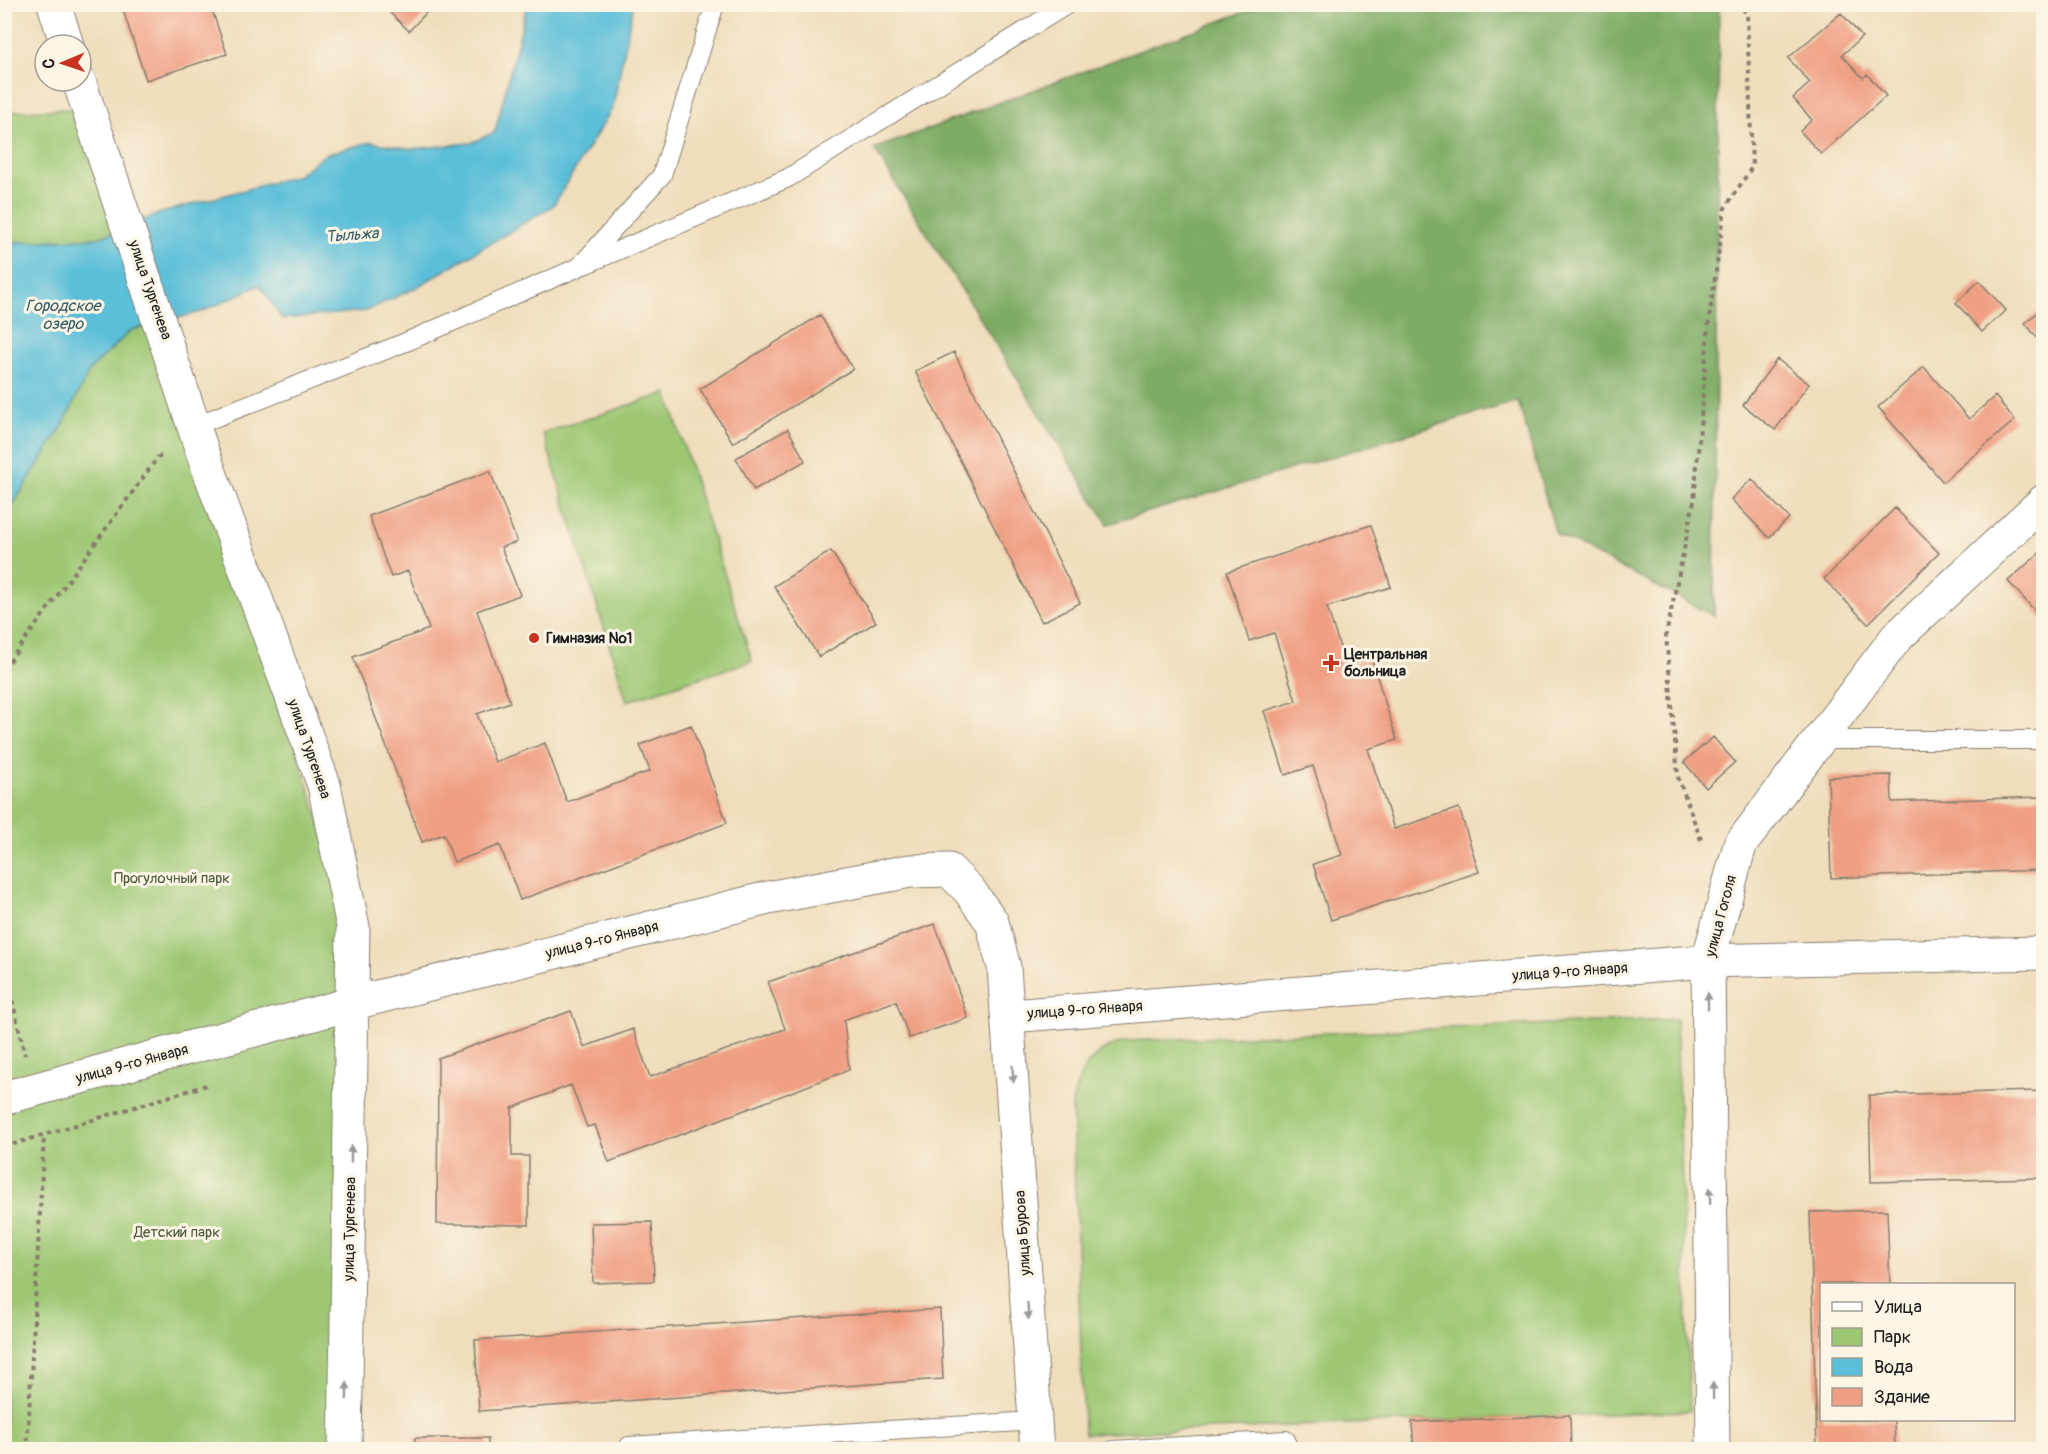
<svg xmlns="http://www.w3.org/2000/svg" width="2048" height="1454" font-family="Pangolin,sans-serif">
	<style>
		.green { fill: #9dc773; stroke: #5c7248; stroke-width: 1.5 }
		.forest { fill: #7eac65; stroke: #4d6440; stroke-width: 1.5 }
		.water { fill: #5bbfd9; stroke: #3c6e7a; stroke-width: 1.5 }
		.building { fill: #ef9f83 }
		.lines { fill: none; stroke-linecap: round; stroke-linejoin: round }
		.service-casing { stroke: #867c6c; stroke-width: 20 }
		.minor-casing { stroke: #867c6c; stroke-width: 35 }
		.path { stroke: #867c6c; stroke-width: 4; stroke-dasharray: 4.5 4.5; stroke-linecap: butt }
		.service { stroke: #fff; stroke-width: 18 }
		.minor { stroke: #fff; stroke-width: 33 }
		.oneway { fill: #999 }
		.poi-dot { fill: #c8321e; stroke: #fcf5e5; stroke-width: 2 }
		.labels { text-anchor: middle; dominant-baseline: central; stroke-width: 6; stroke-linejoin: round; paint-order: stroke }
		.street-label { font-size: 15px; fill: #1c1c1c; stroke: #fcf5e5 }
		.poi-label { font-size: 15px; font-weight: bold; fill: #1c1c1c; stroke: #fcf5e5; text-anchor: start }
		.park-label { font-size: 15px; fill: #49583a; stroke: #fcf5e5 }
		.water-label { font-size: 16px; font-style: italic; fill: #355d68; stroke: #fcf5e5 }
	</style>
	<rect width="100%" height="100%" fill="#fcf5e5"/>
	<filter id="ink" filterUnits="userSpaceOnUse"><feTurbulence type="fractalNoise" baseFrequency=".0167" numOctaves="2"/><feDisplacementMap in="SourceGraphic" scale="12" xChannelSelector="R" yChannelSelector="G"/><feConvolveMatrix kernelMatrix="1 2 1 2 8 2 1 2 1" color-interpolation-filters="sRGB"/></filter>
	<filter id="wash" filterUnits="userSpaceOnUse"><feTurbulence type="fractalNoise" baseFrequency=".008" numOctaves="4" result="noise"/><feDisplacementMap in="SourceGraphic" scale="24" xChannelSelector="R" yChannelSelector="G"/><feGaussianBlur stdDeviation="1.35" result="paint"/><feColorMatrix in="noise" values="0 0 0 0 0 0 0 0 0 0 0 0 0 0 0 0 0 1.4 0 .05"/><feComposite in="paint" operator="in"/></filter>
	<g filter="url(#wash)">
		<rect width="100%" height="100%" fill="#efddbb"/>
		<path class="green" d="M 87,108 L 128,226 L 98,238 L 5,243 L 4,112 Z
			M 161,324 L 353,927 L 345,1449 L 5,1450 L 5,510 L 12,506 L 62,427 L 89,371 L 131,330 Z
			M 667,393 L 752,661 L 627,701 L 543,433 Z
			M 1676,1019 L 1690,1411 L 1084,1434 L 1072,1104 C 1078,1071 1091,1051 1125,1041 Z"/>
		<path class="forest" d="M 1263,5 L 1719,5 L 1714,616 L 1556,534 L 1518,401 L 1108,524 L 874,149 Z"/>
		<path class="water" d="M 527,5 L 633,5 L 613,107 L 553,206 L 415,288 L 366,311 L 282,319 L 260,285 L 201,312 L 131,330 L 89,371 L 62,427 L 12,506 L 5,510 L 5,243 L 98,238 L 161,213 L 298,175 L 326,154 L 371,142 L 411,149 L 471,143 L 495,132 Z"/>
		<g id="blocks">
			<path class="building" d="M 121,4 L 210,4 L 227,54 L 146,80 Z
				M 381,4 L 417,4 L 426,13 L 409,31 Z
				M 1841,13 L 1862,37 L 1842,55 L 1863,78 L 1867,74 L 1886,96 L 1821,154 L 1800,131 L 1812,120 L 1793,98 L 1810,83 L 1788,58 Z
				M 1979,281 L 2006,310 L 1982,332 L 1956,303 Z
				M 2044,307 L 2044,346 L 2025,323 Z
				M 820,315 L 853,369 L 733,443 L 700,389 Z
				M 954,352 L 1080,603 L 1042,622 L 915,371 Z
				M 1777,359 L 1809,384 L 1775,430 L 1743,405 Z
				M 1924,367 L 1969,419 L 1995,396 L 2015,420 L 1943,482 L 1878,407 Z
				M 788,429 L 805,461 L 754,490 L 736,458 Z
				M 490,471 L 517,542 L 501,547 L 520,595 L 477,611 L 510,702 L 477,714 L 495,762 L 545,743 L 567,802 L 650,771 L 640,745 L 691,725 L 727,823 L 520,900 L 500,845 L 454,862 L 444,834 L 422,842 L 353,657 L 429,629 L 408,571 L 391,577 L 369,516 Z
				M 1752,479 L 1789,518 L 1769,538 L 1731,499 Z
				M 1895,508 L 1939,553 L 1868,624 L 1824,579 Z
				M 1371,525 L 1391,587 L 1327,607 L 1346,666 L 1371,658 L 1397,740 L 1368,749 L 1394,829 L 1459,808 L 1479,872 L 1331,920 L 1313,864 L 1342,855 L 1313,766 L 1285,775 L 1264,711 L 1296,701 L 1274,633 L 1249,641 L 1227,572 Z
				M 2044,549 L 2044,621 L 2008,581 Z
				M 831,551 L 876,622 L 819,657 L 774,586 Z
				M 1713,737 L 1735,762 L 1706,788 L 1684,762 Z
				M 1891,775 L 1892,802 L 2044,797 L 2044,870 L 1831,878 L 1828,777 Z
				M 935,924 L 968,1018 L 909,1038 L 896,1001 L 844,1020 L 849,1070 L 609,1162 L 595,1125 L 587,1127 L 571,1085 L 512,1108 L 512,1156 L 529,1156 L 529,1225 L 437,1224 L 438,1058 L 571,1011 L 584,1047 L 633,1029 L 650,1077 L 785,1029 L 768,982 Z
				M 2044,1091 L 2044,1178 L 1871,1182 L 1869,1095 Z
				M 1887,1210 L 1890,1284 L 1822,1284 L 1822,1420 L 1894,1420 L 1895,1450 L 1817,1450 L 1810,1212 Z
				M 652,1222 L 654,1281 L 593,1283 L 591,1223 Z
				M 940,1309 L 943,1379 L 479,1411 L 475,1340 Z
				M 1570,1415 L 1571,1450 L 1414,1450 L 1412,1422 Z
				M 415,1438 L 488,1438 L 488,1450 L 415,1450 Z"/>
		</g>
	</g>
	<g filter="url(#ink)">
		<use href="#blocks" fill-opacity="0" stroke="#867c6c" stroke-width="1.5"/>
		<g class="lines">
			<defs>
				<path id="service" d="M 584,265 L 788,178 L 1068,4
					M 194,426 L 406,342 L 579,267 L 662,175 L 715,4
					M 1819,740 L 2044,740
					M 629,1446 L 1035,1421
					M 1113,1450 L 1286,1440"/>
				<path id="minor" d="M 54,4 L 67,45
					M 79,81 L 201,448 L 324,785 L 353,927 L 345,1450
					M 1009,1016 L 1708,961 L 2044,953
					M 4,1098 L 354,1003 L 768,898 L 910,871 L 949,870 L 969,890 L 992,922 L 1004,967 L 1037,1450
					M 1713,1450 L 1708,961 L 1740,845 L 1896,638 L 2044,501"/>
			</defs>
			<use href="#service" class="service-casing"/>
			<use href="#minor" class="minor-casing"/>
			<path class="path" d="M 4,669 L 158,457 L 165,456
				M 1701,840 L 1678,777 L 1666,635 L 1694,501 L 1709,319 L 1725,208 L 1752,167 L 1747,13 L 1737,4
				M 4,965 L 25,1055
				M 4,1147 L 210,1084
				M 27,1450 L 44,1136"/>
			<use href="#service" class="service"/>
			<use href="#minor" class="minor"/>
		</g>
		<defs><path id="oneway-solid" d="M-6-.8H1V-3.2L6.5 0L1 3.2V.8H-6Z" transform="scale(1.5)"/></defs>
		<g class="oneway">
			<use href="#oneway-solid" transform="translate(1708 1001) rotate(-91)"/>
			<use href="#oneway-solid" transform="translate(1013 1074) rotate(86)"/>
			<use href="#oneway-solid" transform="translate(351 1154) rotate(-89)"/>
			<use href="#oneway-solid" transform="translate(1710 1196) rotate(-91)"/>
			<use href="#oneway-solid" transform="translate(1028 1311) rotate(86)"/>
			<use href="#oneway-solid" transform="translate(347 1391) rotate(-89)"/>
			<use href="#oneway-solid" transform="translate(1713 1391) rotate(-91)"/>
		</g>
	</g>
	<g class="poi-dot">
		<circle cx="534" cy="638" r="6"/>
		<path d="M1328 654h6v6h6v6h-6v6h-6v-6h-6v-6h6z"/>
	</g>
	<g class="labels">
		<g class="street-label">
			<text transform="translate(150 290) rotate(71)">улица Тургенева</text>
			<text transform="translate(309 749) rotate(71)">улица Тургенева</text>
			<text transform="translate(1721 916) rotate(-75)">улица Гоголя</text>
			<text transform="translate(602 940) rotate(-14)">улица 9-го Января</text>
			<text transform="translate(1570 972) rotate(-4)">улица 9-го Января</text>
			<text transform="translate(1085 1010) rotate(-4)">улица 9-го Января</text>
			<text transform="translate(132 1064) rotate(-15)">улица 9-го Января</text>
			<text transform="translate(350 1229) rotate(-89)">улица Тургенева</text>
			<text transform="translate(1023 1233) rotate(-94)">улица Бурова</text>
		</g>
		<g class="poi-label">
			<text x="546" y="638">Гимназия №1</text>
			<text x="1344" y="654">Центральная<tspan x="1344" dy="17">больница</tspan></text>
		</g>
		<g class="park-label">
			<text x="172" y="878">Прогулочный парк</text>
			<text x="177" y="1232">Детский парк</text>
		</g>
		<g class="water-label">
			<text transform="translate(352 235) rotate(-4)">Тыльжа</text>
			<text x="63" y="306">Городское<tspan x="63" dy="18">озеро</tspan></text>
		</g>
	</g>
	<rect width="2048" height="1454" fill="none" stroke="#fcf5e5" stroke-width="24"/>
	<rect x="1820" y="1283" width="195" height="138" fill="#fcf5e5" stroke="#a29e95" stroke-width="1.5"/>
	<rect x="1832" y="1302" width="30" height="9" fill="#ffffff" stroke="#a29e95" stroke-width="1.5"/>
	<text x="1874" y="1313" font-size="18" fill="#1c1c1c">Улица</text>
	<rect x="1832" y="1328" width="30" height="18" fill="#9dc773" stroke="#a29e95" stroke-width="1.5"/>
	<text x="1874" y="1343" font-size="18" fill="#1c1c1c">Парк</text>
	<rect x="1832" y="1358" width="30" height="18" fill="#5bbfd9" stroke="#a29e95" stroke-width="1.5"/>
	<text x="1874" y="1373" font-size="18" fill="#1c1c1c">Вода</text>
	<rect x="1832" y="1388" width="30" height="18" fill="#ef9f83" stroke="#a29e95" stroke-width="1.5"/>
	<text x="1874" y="1403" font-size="18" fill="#1c1c1c">Здание</text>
	<g transform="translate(63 63) rotate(268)"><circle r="28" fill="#fcf5e5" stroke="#a29e95" stroke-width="1.5"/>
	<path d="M0-4.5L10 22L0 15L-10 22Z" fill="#c8321e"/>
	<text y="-9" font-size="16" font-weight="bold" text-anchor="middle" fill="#1c1c1c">С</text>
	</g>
</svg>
